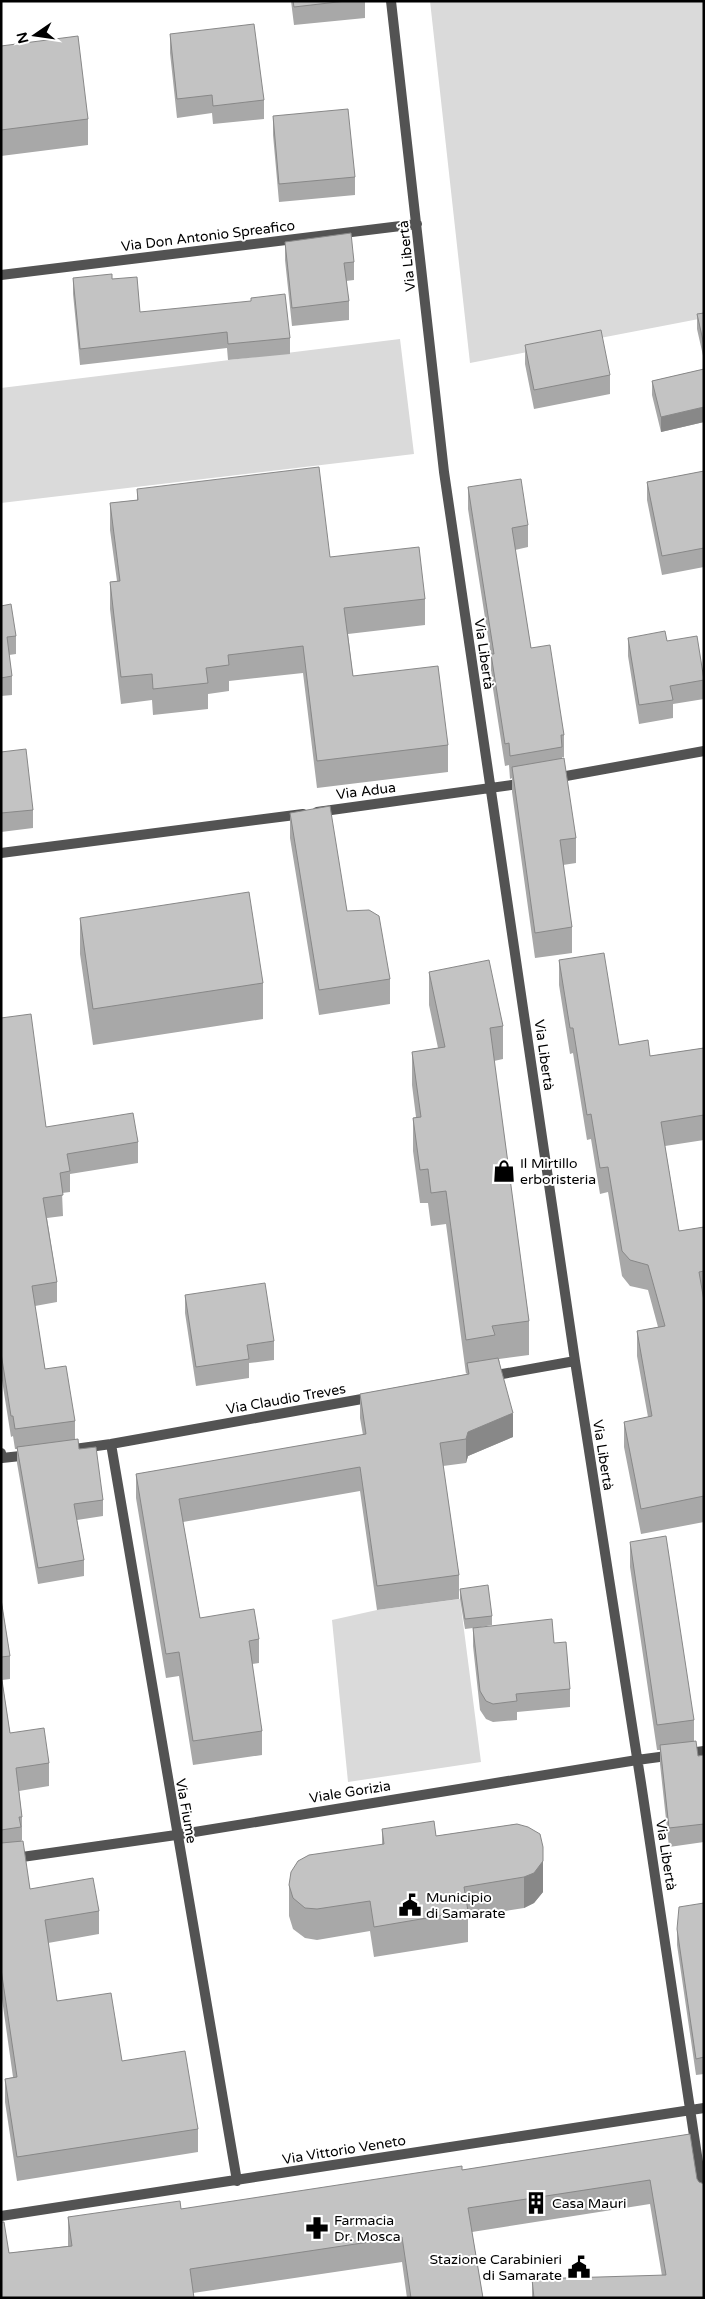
<svg xmlns="http://www.w3.org/2000/svg" width="705" height="2299" font-family="'Varela Round',sans-serif">
	<style>
		.green { fill: #dadada }
		.lines { fill: none; stroke-linecap: round; stroke-linejoin: round }
		.street { stroke: #535353; stroke-width: 10 }
		.wall { fill: #a8a8a8 }
		.shaded-wall { fill: #888 }
		.building { fill: #c3c3c3; stroke: #888 }
		.labels { text-anchor: middle; dominant-baseline: central; stroke-width: 4; stroke-linejoin: round; paint-order: stroke }
		.street-label { font-size: 14px; fill: #000; stroke: #fff }
		.poi-label { font-size: 14px; fill: #000; stroke: #fff; text-anchor: start }
	</style>
	<rect width="100%" height="100%" fill="#fff"/>
	<path class="green" d="M 430,1 L 704,1 L 704,318 L 470,363 Z
		M 400,339 L 414,454 L 1,503 L 1,388 Z
		M 460,1599 L 481,1762 L 348,1782 L 332,1620 L 377,1610 Z"/>
	<g class="lines">
		<path class="street" d="M 391,1 L 444,472 L 575,1361 L 641,1783 L 704,2202
			M 1,275 L 417,224
			M 555,778 L 704,751
			M 317,812 L 526,783
			M 1,853 L 303,814
			M 491,1376 L 575,1361
			M 111,1444 L 237,2181
			M 67,1450 L 111,1444 L 373,1397
			M 1,1453 L 2,1458 L 30,1455
			M 1,1860 L 176,1835 L 637,1760 L 704,1751
			M 1,2216 L 704,2108"/>
	</g>
	<path class="wall" d="M 291,1 L 365,1 L 365,18 L 294,25 Z
		M 170,34 L 264,100 L 264,119 L 213,124 L 212,113 L 177,118 L 170,53 Z
		M 1,46 L 88,119 L 88,145 L 1,156 Z
		M 273,116 L 355,177 L 355,195 L 279,202 L 273,135 Z
		M 285,242 L 354,262 L 354,280 L 346,281 L 349,301 L 349,320 L 292,326 L 285,260 Z
		M 73,278 L 112,279 L 140,312 L 290,338 L 290,354 L 228,360 L 227,348 L 80,365 L 73,294 Z
		M 704,313 L 704,360 L 697,329 L 697,314 Z
		M 525,345 L 610,375 L 610,394 L 534,409 L 525,364 Z
		M 704,369 L 704,422 L 661,432 L 652,395 L 652,381 Z
		M 704,471 L 704,567 L 662,575 L 647,500 L 647,482 Z
		M 468,487 L 528,525 L 528,547 L 515,550 L 531,648 L 564,735 L 564,757 L 562,757 L 562,758 L 576,838 L 576,863 L 563,865 L 572,927 L 572,953 L 535,958 L 512,792 L 512,778 L 510,779 L 509,765 L 505,766 L 491,676 L 491,656 L 468,509 Z
		M 137,489 L 330,557 L 425,599 L 425,625 L 348,634 L 353,676 L 448,745 L 448,772 L 317,788 L 303,673 L 229,681 L 229,691 L 208,694 L 208,709 L 153,715 L 152,700 L 121,704 L 110,609 L 110,582 L 117,581 L 110,530 L 110,503 L 137,500 Z
		M 1,606 L 16,636 L 16,654 L 9,655 L 12,676 L 12,695 L 1,696 Z
		M 628,638 L 667,641 L 704,680 L 704,699 L 673,704 L 673,718 L 639,724 L 628,656 Z
		M 1,752 L 33,810 L 33,828 L 1,832 Z
		M 290,813 L 347,911 L 390,979 L 390,1004 L 319,1015 L 290,838 Z
		M 80,918 L 263,983 L 263,1019 L 93,1045 L 80,954 Z
		M 559,960 L 619,1045 L 650,1056 L 704,1048 L 704,1140 L 665,1146 L 679,1231 L 704,1227 L 704,1296 L 703,1296 L 704,1301 L 704,1522 L 641,1534 L 624,1447 L 624,1422 L 648,1417 L 637,1356 L 637,1331 L 658,1327 L 648,1290 L 630,1286 L 622,1276 L 608,1192 L 600,1194 L 591,1139 L 587,1140 L 573,1053 L 570,1054 L 559,985 Z
		M 429,972 L 503,1026 L 503,1059 L 494,1061 L 529,1321 L 529,1355 L 499,1359 L 513,1437 L 468,1456 L 466,1463 L 443,1466 L 459,1575 L 459,1599 L 377,1610 L 360,1491 L 183,1522 L 200,1618 L 259,1639 L 259,1663 L 252,1664 L 262,1731 L 262,1755 L 193,1765 L 179,1676 L 166,1678 L 136,1498 L 136,1474 L 363,1435 L 360,1418 L 360,1394 L 467,1374 L 467,1373 L 466,1374 L 446,1224 L 431,1226 L 428,1203 L 420,1203 L 413,1151 L 413,1118 L 416,1117 L 412,1085 L 412,1052 L 438,1048 L 429,1005 Z
		M 1,1018 L 46,1127 L 138,1142 L 138,1163 L 70,1174 L 70,1192 L 62,1193 L 63,1216 L 47,1218 L 57,1282 L 57,1302 L 35,1306 L 45,1369 L 75,1421 L 75,1439 L 103,1500 L 103,1516 L 77,1520 L 84,1560 L 84,1576 L 38,1584 L 17,1463 L 17,1449 L 15,1449 L 13,1436 L 11,1437 L 1,1374 Z
		M 185,1295 L 274,1341 L 274,1360 L 249,1363 L 249,1378 L 196,1386 L 185,1313 Z
		M 630,1542 L 694,1720 L 694,1741 L 698,1756 L 704,1755 L 704,1842 L 669,1847 L 660,1764 L 660,1750 L 657,1750 L 630,1567 Z
		M 460,1589 L 492,1616 L 492,1625 L 475,1628 L 554,1643 L 570,1689 L 570,1707 L 517,1712 L 517,1720 L 493,1722 L 486,1719 L 480,1710 L 473,1646 L 473,1628 L 465,1629 L 460,1599 Z
		M 1,1599 L 10,1656 L 10,1679 L 2,1680 L 10,1733 L 49,1763 L 49,1786 L 19,1791 L 22,1817 L 22,1840 L 21,1841 L 30,1889 L 99,1911 L 99,1934 L 48,1943 L 57,2001 L 122,2061 L 198,2129 L 198,2152 L 17,2181 L 5,2102 L 5,2079 L 13,2077 L 1,1992 Z
		M 517,1824 L 543,1892 L 534,1903 L 524,1908 L 468,1917 L 468,1942 L 374,1957 L 370,1931 L 317,1940 L 305,1938 L 293,1929 L 289,1916 L 289,1885 L 382,1844 L 382,1829 L 436,1836 Z
		M 704,1903 L 704,2074 L 696,2075 L 677,1945 L 677,1929 Z
		M 690,2134 L 704,2298 L 532,2298 L 532,2279 L 662,2276 L 650,2204 L 472,2232 L 483,2298 L 407,2298 L 402,2262 L 193,2293 L 9,2253 L 68,2246 L 68,2217 L 181,2209 L 462,2170 Z"/>
	<path class="shaded-wall" d="M 704,407 L 704,422 L 661,432 L 661,417 Z
		M 513,1413 L 513,1437 L 468,1456 L 466,1463 L 466,1439 L 468,1432 Z
		M 543,1861 L 543,1892 L 534,1903 L 524,1908 L 524,1877 Z"/>
	<path class="building" d="M 293,1 L 346,1 L 294,7 Z
		M 254,24 L 264,100 L 213,106 L 212,95 L 177,99 L 170,34 Z
		M 78,36 L 88,119 L 1,130 L 1,46 Z
		M 348,109 L 355,177 L 279,184 L 273,116 Z
		M 351,233 L 354,262 L 344,263 L 349,301 L 292,308 L 285,242 Z
		M 112,274 L 112,279 L 137,277 L 140,312 L 251,301 L 251,298 L 285,294 L 290,338 L 228,344 L 227,332 L 80,349 L 73,278 Z
		M 704,313 L 704,345 L 697,314 Z
		M 601,330 L 610,375 L 534,390 L 525,345 Z
		M 704,369 L 704,407 L 661,417 L 652,381 Z
		M 319,467 L 330,557 L 419,547 L 425,599 L 344,608 L 353,676 L 438,666 L 448,745 L 317,761 L 303,646 L 228,655 L 229,665 L 206,668 L 208,683 L 153,689 L 152,674 L 121,677 L 110,582 L 120,581 L 110,503 L 138,500 L 137,489 Z
		M 704,471 L 704,548 L 662,556 L 647,482 Z
		M 521,479 L 528,525 L 512,528 L 531,648 L 550,645 L 564,735 L 561,735 L 562,747 L 510,756 L 509,743 L 505,744 L 491,654 L 494,654 L 468,487 Z
		M 11,604 L 16,636 L 7,637 L 12,676 L 1,678 L 1,606 Z
		M 665,631 L 667,641 L 697,636 L 704,680 L 670,686 L 673,700 L 639,705 L 628,638 Z
		M 26,749 L 33,810 L 1,813 L 1,752 Z
		M 564,758 L 576,838 L 560,840 L 572,927 L 535,933 L 512,767 Z
		M 330,806 L 347,911 L 369,910 L 379,916 L 390,979 L 319,990 L 290,813 Z
		M 249,892 L 263,983 L 93,1009 L 80,918 Z
		M 604,953 L 619,1045 L 648,1040 L 650,1056 L 704,1048 L 704,1115 L 661,1122 L 679,1231 L 704,1227 L 704,1271 L 699,1272 L 704,1301 L 704,1496 L 641,1509 L 624,1422 L 652,1416 L 637,1331 L 665,1326 L 648,1265 L 630,1260 L 622,1251 L 608,1167 L 600,1168 L 591,1114 L 587,1115 L 573,1028 L 570,1028 L 559,960 Z
		M 489,960 L 503,1026 L 490,1028 L 529,1321 L 492,1326 L 495,1335 L 466,1340 L 446,1191 L 431,1193 L 428,1169 L 420,1170 L 413,1118 L 421,1117 L 412,1052 L 445,1047 L 429,972 Z
		M 31,1014 L 46,1127 L 133,1113 L 138,1142 L 67,1154 L 70,1171 L 60,1173 L 63,1195 L 43,1198 L 57,1282 L 32,1286 L 45,1369 L 66,1366 L 75,1421 L 15,1429 L 13,1416 L 11,1416 L 1,1353 L 1,1018 Z
		M 265,1283 L 274,1341 L 247,1345 L 249,1359 L 196,1367 L 185,1295 Z
		M 498,1358 L 513,1413 L 468,1432 L 466,1439 L 440,1443 L 459,1575 L 377,1586 L 360,1467 L 179,1499 L 200,1618 L 254,1609 L 259,1639 L 249,1641 L 262,1731 L 193,1741 L 179,1652 L 166,1654 L 136,1474 L 366,1434 L 360,1394 L 469,1374 L 467,1363 Z
		M 78,1439 L 79,1449 L 96,1447 L 103,1500 L 74,1504 L 84,1560 L 38,1568 L 17,1447 Z
		M 666,1536 L 694,1720 L 657,1725 L 630,1542 Z
		M 488,1585 L 492,1616 L 465,1619 L 460,1589 Z
		M 1,1599 L 10,1656 L 1,1657 Z
		M 552,1619 L 554,1643 L 566,1642 L 570,1689 L 516,1694 L 517,1701 L 493,1704 L 486,1701 L 480,1691 L 473,1628 Z
		M 1,1674 L 10,1733 L 44,1728 L 49,1763 L 16,1768 L 22,1817 L 19,1817 L 21,1827 L 1,1830 Z
		M 696,1741 L 698,1756 L 704,1755 L 704,1824 L 669,1828 L 660,1745 Z
		M 434,1821 L 436,1836 L 517,1824 L 528,1827 L 540,1834 L 543,1847 L 543,1861 L 534,1873 L 524,1877 L 464,1887 L 468,1911 L 374,1927 L 370,1901 L 317,1909 L 305,1908 L 293,1898 L 289,1885 L 291,1872 L 298,1861 L 309,1855 L 384,1844 L 382,1829 Z
		M 23,1841 L 30,1889 L 93,1878 L 99,1911 L 45,1920 L 57,2001 L 111,1993 L 122,2061 L 185,2051 L 198,2129 L 17,2157 L 5,2079 L 17,2077 L 1,1969 L 1,1843 Z
		M 704,1903 L 704,2057 L 696,2059 L 677,1929 L 679,1907 Z
		M 690,2134 L 697,2179 L 699,2182 L 704,2184 L 704,2298 L 534,2298 L 532,2279 L 666,2275 L 650,2180 L 468,2208 L 483,2298 L 411,2298 L 402,2237 L 190,2269 L 194,2298 L 1,2298 L 1,2222 L 4,2222 L 9,2253 L 72,2246 L 68,2217 L 180,2201 L 181,2209 L 462,2166 L 462,2170 Z"/>
	<defs>
		<symbol id="shop-bare" viewBox="-9 -9 18 18"><path d="M-5-2.5h2.3a2.7 3.5 0 0 1 5.4 0H5L5.5 6h-11ZM-1.5-2.5h3a1.5 2.3 0 0 0-3 0Z" fill="#000" stroke="#fff" stroke-width="2.5" paint-order="stroke"/></symbol>
		<symbol id="civic-bare" viewBox="-9 -9 18 18"><path d="M-.6-6.5H3V-4.5H.6V-3L4-1V1h2V6H-6V1h2V-1L-.6-3ZM-1.2 2.5V6h2.4V2.5Z" fill="#000" stroke="#fff" stroke-width="2.5" paint-order="stroke"/></symbol>
		<symbol id="building-bare" viewBox="-9 -9 18 18"><path d="M-4-6H4V6H1V3H-1V6H-4ZM-2.5-4.3h1.7v1.8h-1.7ZM.8-4.3h1.7v1.8H.8ZM-2.5-1h1.7V.8h-1.7ZM.8-1h1.7V.8H.8Z" fill="#000" stroke="#fff" stroke-width="2.5" paint-order="stroke"/></symbol>
		<symbol id="pharmacy-bare" viewBox="-9 -9 18 18"><path d="M-2-6h4v4h4v4h-4v4h-4v-4h-4v-4h4Z" fill="#000" stroke="#fff" stroke-width="2.5" paint-order="stroke"/></symbol>
	</defs>
	<g fill-rule="evenodd">
		<use href="#shop-bare" x="488" y="1155" width="32" height="32"/>
		<use href="#civic-bare" x="394" y="1889" width="32" height="32"/>
		<use href="#building-bare" x="520" y="2187" width="32" height="32"/>
		<use href="#pharmacy-bare" x="301" y="2212" width="32" height="32"/>
		<use href="#civic-bare" x="563" y="2251" width="32" height="32"/>
	</g>
	<g class="labels">
		<g class="street-label">
			<text transform="translate(208 236) rotate(-7)">Via Don Antonio Spreafico</text>
			<text transform="translate(407 256) rotate(-96)">Via Libertà</text>
			<text transform="translate(484 654) rotate(82)">Via Libertà</text>
			<text transform="translate(366 791) rotate(-7)">Via Adua</text>
			<text transform="translate(544 1055) rotate(82)">Via Libertà</text>
			<text transform="translate(286 1399) rotate(-10)">Via Claudio Treves</text>
			<text transform="translate(603 1455) rotate(81)">Via Libertà</text>
			<text transform="translate(350 1792) rotate(-9)">Viale Gorizia</text>
			<text transform="translate(186 1811) rotate(80)">Via Fiume</text>
			<text transform="translate(666 1855) rotate(81)">Via Libertà</text>
			<text transform="translate(344 2150) rotate(-9)">Via Vittorio Veneto</text>
		</g>
		<g class="poi-label">
			<text x="520" y="1163">Il Mirtillo<tspan x="520" dy="16">erboristeria</tspan></text>
			<text x="426" y="1897">Municipio<tspan x="426" dy="16">di Samarate</tspan></text>
			<text x="552" y="2203">Casa Mauri</text>
			<text x="334" y="2220">Farmacia<tspan x="334" dy="16">Dr. Mosca</tspan></text>
			<text x="562" y="2259" text-anchor="end">Stazione Carabinieri<tspan x="562" dy="16">di Samarate</tspan></text>
		</g>
	</g>
	<rect width="705" height="2299" fill="none" stroke="#000000" stroke-width="5"/>
	<g transform="translate(35 35) rotate(257)" stroke="#ffffff" stroke-width="4" paint-order="stroke">
	<path d="M0-4L9 19L0 12L-9 19Z" fill="#000000"/>
	<text y="-8" font-size="14" font-weight="bold" text-anchor="middle" fill="#000000">N</text>
	</g>
</svg>
